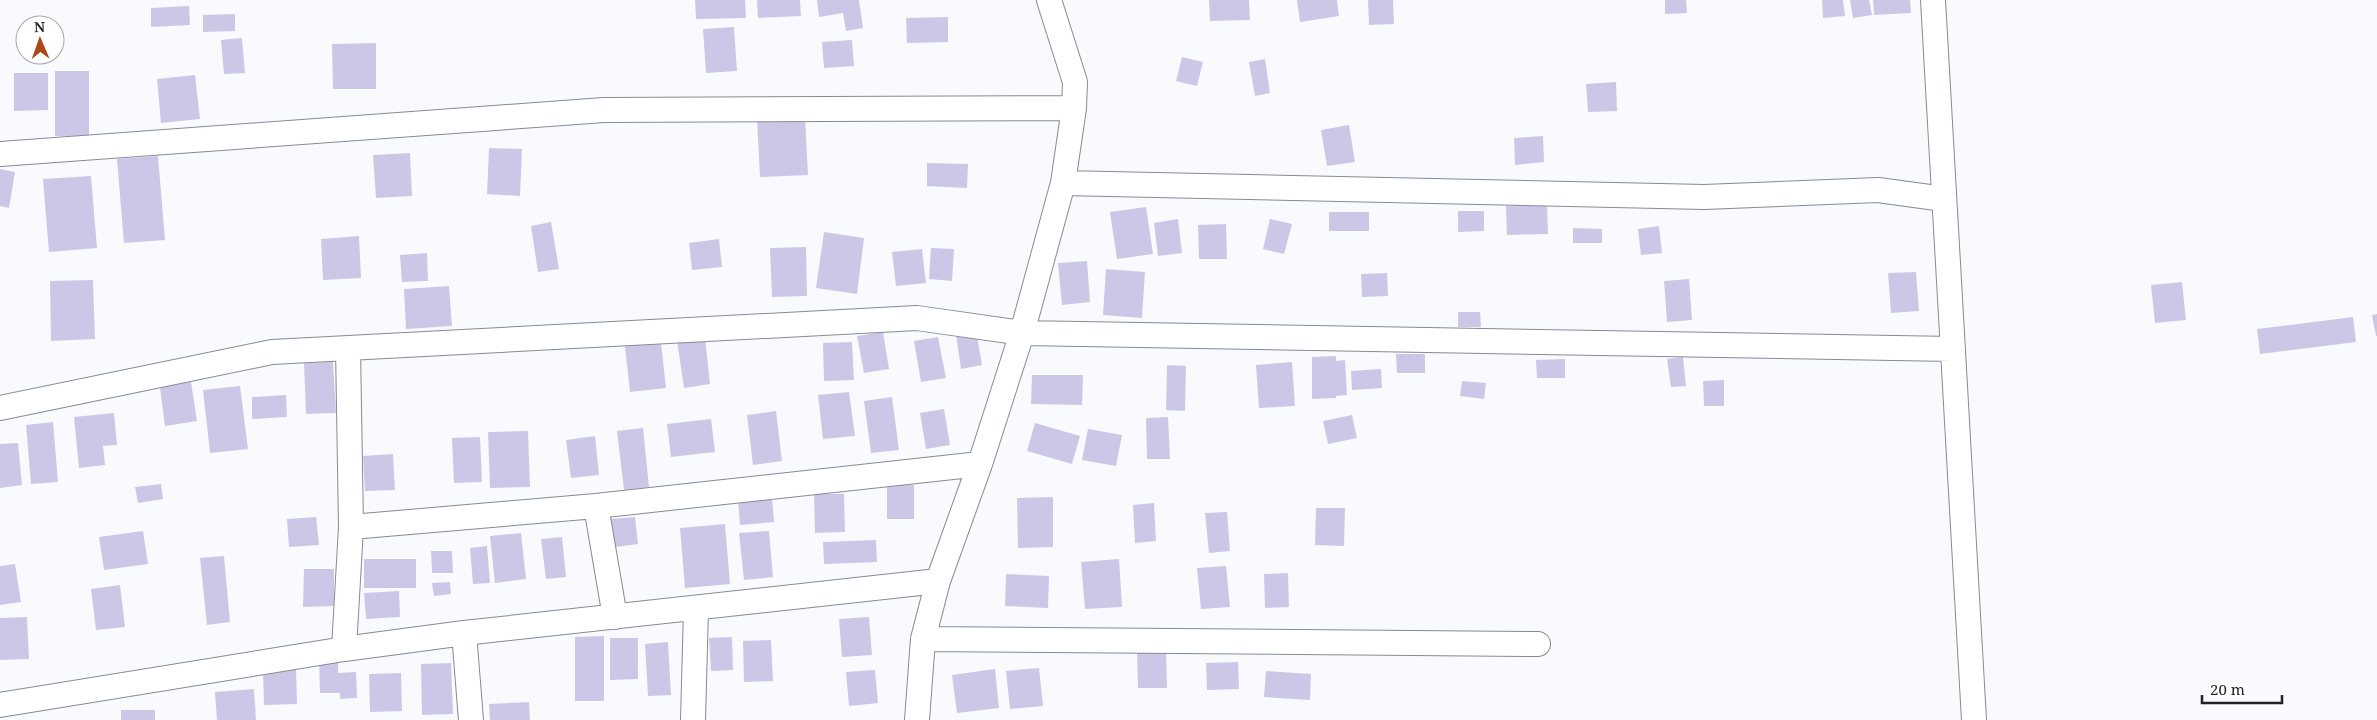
<svg xmlns="http://www.w3.org/2000/svg" width="2377" height="720" font-family="'Noto Serif',serif">
	<style>
		.building { fill: #cdc7e7 }
		.lines { fill: none; stroke-linecap: round; stroke-linejoin: round }
		.street-casing { stroke: #858a95; stroke-width: 26 }
		.street { stroke: #fff; stroke-width: 24 }
	</style>
	<rect width="100%" height="100%" fill="#f9fafd"/>
	<path class="building" d="M 695,0 L 745,0 L 746,18 L 696,19 Z
		M 757,0 L 800,0 L 801,16 L 758,18 Z
		M 817,0 L 859,0 L 863,28 L 846,31 L 843,13 L 819,17 Z
		M 1209,0 L 1249,0 L 1250,20 L 1210,21 Z
		M 1297,0 L 1337,0 L 1339,16 L 1300,22 Z
		M 1368,0 L 1393,0 L 1394,24 L 1369,25 Z
		M 1665,0 L 1686,0 L 1687,13 L 1665,14 Z
		M 1822,0 L 1843,0 L 1845,16 L 1823,18 Z
		M 1850,0 L 1869,0 L 1872,15 L 1853,18 Z
		M 1873,0 L 1910,0 L 1911,13 L 1874,15 Z
		M 189,6 L 190,25 L 151,27 L 151,8 Z
		M 235,14 L 235,31 L 203,32 L 203,15 Z
		M 948,17 L 948,42 L 907,43 L 906,18 Z
		M 734,27 L 737,71 L 706,73 L 703,29 Z
		M 242,38 L 245,73 L 224,74 L 221,40 Z
		M 852,40 L 854,66 L 824,68 L 822,42 Z
		M 376,43 L 376,89 L 333,89 L 332,44 Z
		M 1182,57 L 1203,62 L 1197,86 L 1176,81 Z
		M 1265,59 L 1270,93 L 1255,96 L 1249,62 Z
		M 55,71 L 89,71 L 89,136 L 55,136 Z
		M 14,73 L 48,73 L 48,110 L 14,111 Z
		M 195,75 L 200,119 L 161,123 L 157,79 Z
		M 1616,82 L 1617,111 L 1588,112 L 1586,84 Z
		M 805,117 L 808,175 L 760,177 L 757,119 Z
		M 1349,125 L 1355,162 L 1327,166 L 1321,130 Z
		M 1543,136 L 1544,162 L 1515,165 L 1514,138 Z
		M 489,148 L 522,149 L 520,196 L 487,194 Z
		M 410,153 L 412,196 L 376,198 L 373,155 Z
		M 158,156 L 165,240 L 124,243 L 117,159 Z
		M 927,163 L 968,164 L 967,188 L 927,186 Z
		M 0,169 L 15,172 L 9,208 L 0,206 Z
		M 91,176 L 97,248 L 49,252 L 43,179 Z
		M 1547,205 L 1548,234 L 1507,235 L 1506,206 Z
		M 1146,207 L 1153,254 L 1117,259 L 1110,212 Z
		M 1458,211 L 1484,211 L 1484,231 L 1458,232 Z
		M 1329,212 L 1369,212 L 1369,231 L 1329,231 Z
		M 1178,219 L 1182,253 L 1158,256 L 1154,223 Z
		M 1270,219 L 1292,224 L 1284,254 L 1263,249 Z
		M 551,222 L 559,269 L 538,272 L 531,226 Z
		M 1226,224 L 1227,259 L 1199,259 L 1198,225 Z
		M 1659,226 L 1662,253 L 1641,255 L 1638,229 Z
		M 1573,228 L 1602,229 L 1602,243 L 1573,243 Z
		M 824,232 L 864,238 L 857,294 L 816,288 Z
		M 359,236 L 361,278 L 323,280 L 321,239 Z
		M 719,239 L 722,267 L 692,270 L 689,243 Z
		M 806,247 L 807,296 L 772,297 L 770,248 Z
		M 931,248 L 954,249 L 952,281 L 929,279 Z
		M 922,249 L 926,283 L 896,286 L 892,252 Z
		M 427,253 L 428,281 L 402,282 L 400,255 Z
		M 1087,261 L 1090,302 L 1062,305 L 1058,263 Z
		M 1106,269 L 1145,272 L 1142,318 L 1103,315 Z
		M 1916,272 L 1919,311 L 1891,313 L 1888,273 Z
		M 1387,273 L 1388,296 L 1362,297 L 1361,274 Z
		M 1689,279 L 1692,320 L 1667,322 L 1664,281 Z
		M 93,280 L 95,339 L 51,341 L 50,281 Z
		M 2182,282 L 2186,320 L 2155,323 L 2151,285 Z
		M 449,286 L 452,326 L 406,329 L 404,289 Z
		M 1458,312 L 1480,312 L 1481,327 L 1458,327 Z
		M 2377,314 L 2377,336 L 2376,336 L 2372,315 Z
		M 2353,317 L 2356,342 L 2260,354 L 2257,329 Z
		M 976,330 L 982,365 L 961,369 L 956,334 Z
		M 883,332 L 889,369 L 864,373 L 857,336 Z
		M 660,334 L 666,388 L 630,392 L 624,338 Z
		M 705,337 L 710,384 L 684,388 L 677,340 Z
		M 938,337 L 946,378 L 921,382 L 914,341 Z
		M 852,342 L 854,380 L 824,381 L 823,343 Z
		M 1396,354 L 1425,354 L 1425,373 L 1397,373 Z
		M 1336,356 L 1336,361 L 1345,360 L 1347,395 L 1336,396 L 1336,398 L 1312,399 L 1312,357 Z
		M 1683,357 L 1686,386 L 1671,387 L 1667,359 Z
		M 1565,359 L 1565,378 L 1537,378 L 1536,360 Z
		M 333,362 L 336,413 L 306,414 L 304,363 Z
		M 1292,362 L 1295,406 L 1259,408 L 1256,365 Z
		M 1167,365 L 1186,366 L 1185,411 L 1166,410 Z
		M 1381,369 L 1382,388 L 1352,390 L 1351,371 Z
		M 1032,375 L 1083,375 L 1082,405 L 1031,404 Z
		M 1724,380 L 1724,406 L 1704,406 L 1703,381 Z
		M 1462,381 L 1486,383 L 1484,399 L 1460,396 Z
		M 191,382 L 197,421 L 165,426 L 160,387 Z
		M 240,386 L 248,449 L 210,453 L 203,390 Z
		M 849,392 L 855,436 L 823,439 L 818,395 Z
		M 286,395 L 287,417 L 252,419 L 252,397 Z
		M 892,397 L 899,450 L 871,453 L 864,401 Z
		M 944,409 L 950,445 L 926,449 L 920,413 Z
		M 776,411 L 782,461 L 753,465 L 747,415 Z
		M 114,413 L 117,445 L 103,446 L 105,465 L 79,468 L 74,417 Z
		M 1352,415 L 1357,438 L 1328,444 L 1323,421 Z
		M 1168,417 L 1170,459 L 1147,459 L 1146,418 Z
		M 711,419 L 715,452 L 671,457 L 667,424 Z
		M 53,422 L 58,482 L 31,484 L 26,425 Z
		M 1035,423 L 1080,436 L 1072,464 L 1027,451 Z
		M 643,428 L 649,487 L 624,490 L 617,431 Z
		M 1088,429 L 1122,435 L 1116,466 L 1082,460 Z
		M 528,431 L 530,487 L 490,488 L 488,432 Z
		M 595,436 L 599,475 L 571,478 L 566,440 Z
		M 480,437 L 482,482 L 454,483 L 452,438 Z
		M 18,443 L 22,485 L 0,488 L 0,444 Z
		M 393,454 L 395,490 L 365,491 L 363,456 Z
		M 161,484 L 163,499 L 138,503 L 135,487 Z
		M 887,485 L 914,485 L 914,519 L 887,519 Z
		M 814,494 L 844,494 L 845,532 L 815,533 Z
		M 772,497 L 774,522 L 740,525 L 738,500 Z
		M 1053,497 L 1053,547 L 1018,548 L 1017,498 Z
		M 1154,503 L 1156,541 L 1135,543 L 1133,505 Z
		M 1316,508 L 1345,508 L 1344,546 L 1315,545 Z
		M 1227,512 L 1230,551 L 1209,553 L 1205,513 Z
		M 316,517 L 319,545 L 289,547 L 287,519 Z
		M 635,517 L 638,544 L 615,547 L 611,519 Z
		M 725,524 L 730,584 L 685,588 L 680,528 Z
		M 143,531 L 148,564 L 104,570 L 99,537 Z
		M 769,531 L 773,577 L 744,580 L 739,533 Z
		M 521,533 L 526,579 L 495,583 L 490,536 Z
		M 562,537 L 566,577 L 546,579 L 541,539 Z
		M 876,540 L 877,562 L 824,564 L 823,542 Z
		M 487,546 L 490,583 L 473,584 L 470,548 Z
		M 431,551 L 452,551 L 453,573 L 432,573 Z
		M 224,556 L 230,622 L 207,625 L 200,558 Z
		M 364,559 L 416,559 L 416,588 L 364,588 Z
		M 1119,559 L 1122,607 L 1085,609 L 1081,562 Z
		M 15,564 L 21,602 L 0,605 L 0,566 Z
		M 1226,566 L 1230,607 L 1201,609 L 1197,568 Z
		M 304,569 L 334,569 L 334,606 L 303,607 Z
		M 1288,573 L 1289,607 L 1265,608 L 1264,574 Z
		M 1006,574 L 1049,576 L 1048,608 L 1005,606 Z
		M 450,582 L 451,594 L 434,596 L 432,583 Z
		M 120,585 L 125,627 L 96,630 L 91,589 Z
		M 399,591 L 400,617 L 366,619 L 364,593 Z
		M 27,617 L 29,659 L 0,660 L 0,618 Z
		M 869,617 L 872,655 L 842,657 L 839,619 Z
		M 604,636 L 604,701 L 575,701 L 575,637 Z
		M 732,637 L 733,670 L 711,671 L 709,638 Z
		M 610,638 L 638,638 L 638,679 L 610,680 Z
		M 771,640 L 773,681 L 744,682 L 743,641 Z
		M 668,642 L 671,695 L 648,696 L 645,644 Z
		M 1137,651 L 1166,651 L 1167,688 L 1138,688 Z
		M 338,659 L 338,673 L 356,672 L 357,698 L 340,699 L 340,693 L 320,693 L 319,660 Z
		M 1238,662 L 1239,689 L 1207,690 L 1206,663 Z
		M 451,663 L 453,714 L 422,715 L 421,664 Z
		M 1039,668 L 1043,706 L 1010,709 L 1006,671 Z
		M 296,669 L 297,704 L 264,705 L 263,670 Z
		M 995,669 L 999,708 L 957,713 L 952,675 Z
		M 875,670 L 878,703 L 849,706 L 846,672 Z
		M 1266,671 L 1311,674 L 1310,700 L 1264,697 Z
		M 401,673 L 402,711 L 370,712 L 369,674 Z
		M 254,689 L 256,720 L 217,720 L 215,692 Z
		M 529,702 L 530,720 L 490,720 L 489,704 Z
		M 121,710 L 155,710 L 155,720 L 121,720 Z"/>
	<g class="lines">
		<defs>
			<path id="street" d="M 1933,0 L 1974,720
				M 0,154 L 604,110 L 1074,108
				M 1063,183 L 1704,197 L 1878,190 L 1944,199
				M 348,348 L 351,527 L 596,506
				M 0,408 L 272,352 L 917,318 L 1022,333 L 1953,349
				M 615,617 L 596,506 L 980,464
				M 464,633 L 471,720
				M 923,639 L 1538,644
				M 344,649 L 351,527
				M 0,705 L 344,649 L 464,633 L 938,581 L 980,464 L 1022,333 L 1063,183 L 1074,108 L 1075,82 L 1049,0
				M 693,720 L 696,609
				M 917,720 L 923,639 L 938,581"/>
		</defs>
		<use href="#street" class="street-casing"/>
		<use href="#street" class="street"/>
	</g>
	<g transform="translate(40 40) rotate(358)"><circle r="24" fill="#ffffff" stroke="#a6a7a9"/>
	<path d="M0-4L9 19L0 12L-9 19Z" fill="#ac4818"/>
	<text y="-8" font-size="14" font-weight="bold" text-anchor="middle" fill="#212328">N</text>
	</g>
	<path d="M2202 695v8h80v-8" fill="none" stroke="#212328" stroke-width="2.5"/>
	<text x="2210" y="695" font-size="15" fill="#212328" stroke="#ffffff" stroke-width="4" paint-order="stroke">20 m</text>
</svg>
